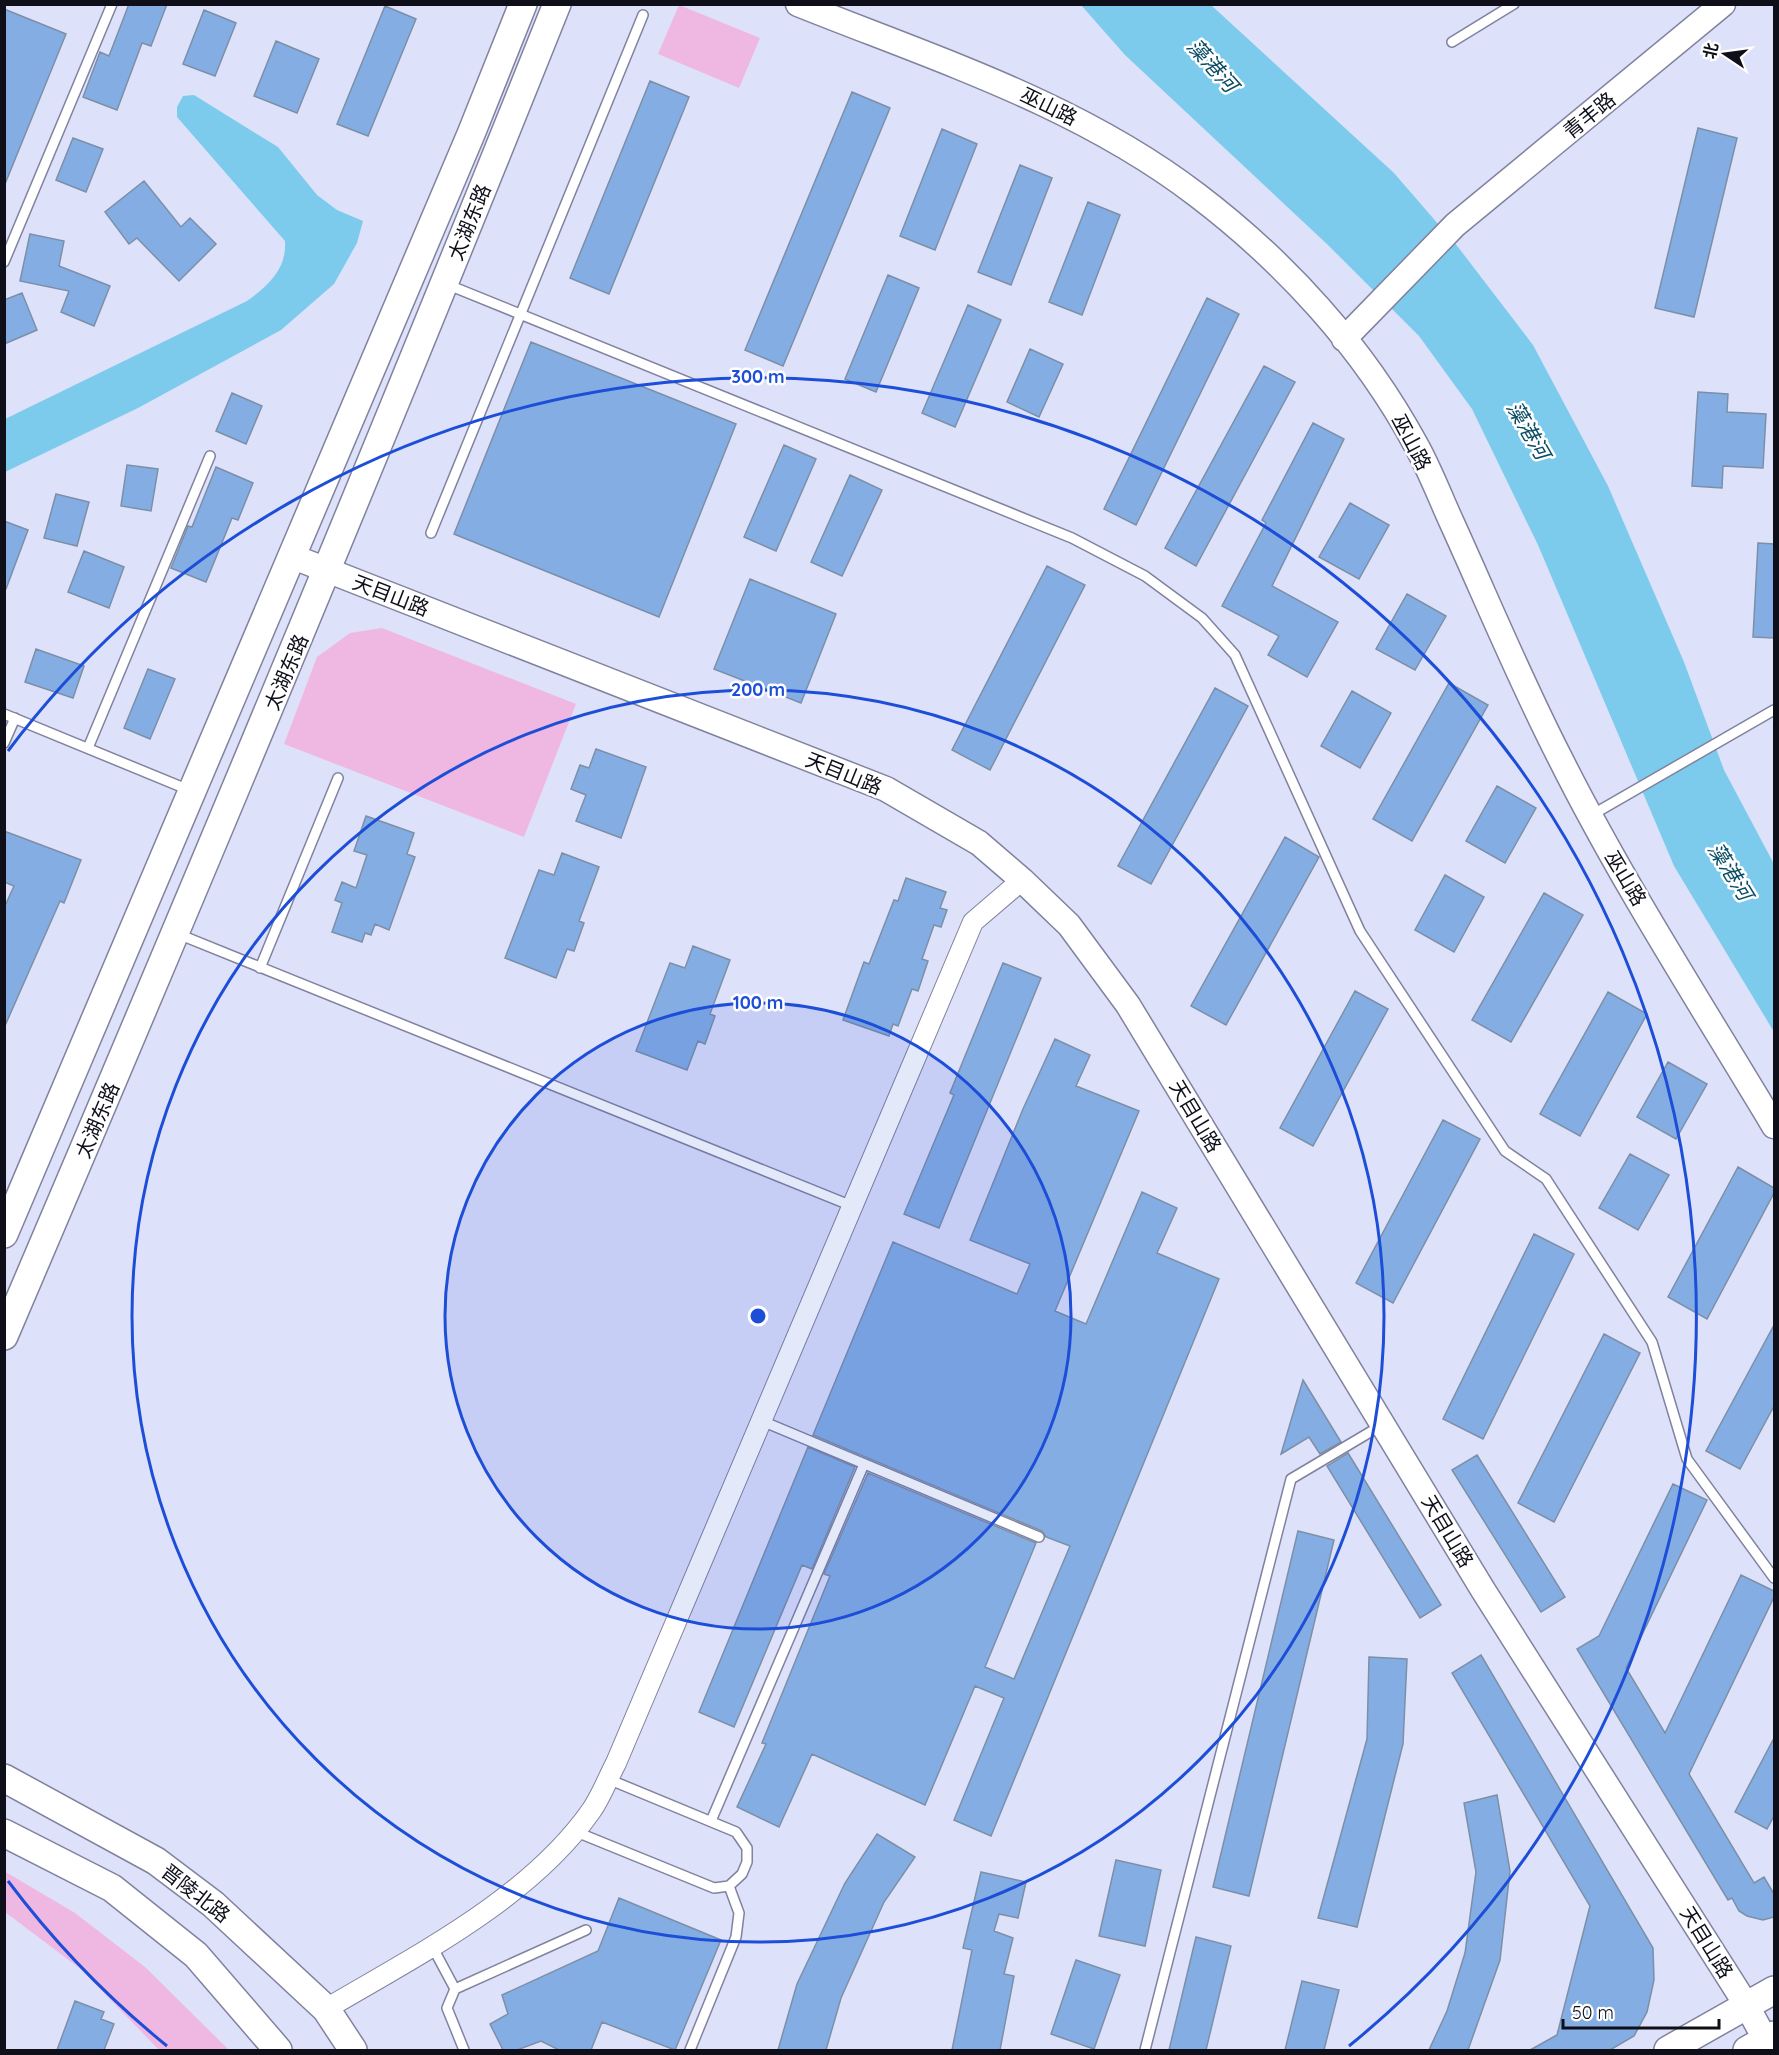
<svg xmlns="http://www.w3.org/2000/svg" width="1779" height="2055" font-family="Quicksand,'Noto Sans SC',sans-serif">
	<style>
		.green { fill: #efb8e2 }
		.water { fill: #7dcbec }
		.building { fill: #84aee3; stroke: #7c8fa8; stroke-width: 1.5 }
		.lines { fill: none; stroke-linecap: round; stroke-linejoin: round }
		.service-casing { stroke: #80829f; stroke-width: 12 }
		.minor-casing { stroke: #80829f; stroke-width: 22 }
		.tertiary-casing { stroke: #80829f; stroke-width: 27 }
		.secondary-casing { stroke: #80829f; stroke-width: 30 }
		.service { stroke: #fff; stroke-width: 9 }
		.minor { stroke: #fff; stroke-width: 20 }
		.tertiary { stroke: #fff; stroke-width: 24 }
		.secondary { stroke: #fff; stroke-width: 27 }
		.ring { fill: none; stroke: #1d4ed8; stroke-width: 3 }
		.labels { text-anchor: middle; dominant-baseline: central; stroke-width: 5; stroke-linejoin: round; paint-order: stroke }
		.street-label { font-size: 20px; fill: #0e0f19; stroke: #fff }
		.water-label { font-size: 21px; font-style: italic; fill: #094c63; stroke: #fff }
		.centre { fill: #1d4ed8; stroke: #fff; stroke-width: 3 }
		.ring-label { font-size: 18px; text-anchor: middle; font-weight: bold; fill: #1d4ed8; stroke: #fff; stroke-width: 5; stroke-linejoin: round; paint-order: stroke }
	</style>
	<rect width="100%" height="100%" fill="#dee1fa"/>
	<path class="green" d="M 679,5 L 760,38 L 739,88 L 658,54 Z
		M 382,628 L 576,704 L 524,837 L 284,744 L 317,657 L 350,633 Z
		M 4,1871 L 75,1913 L 145,1967 L 229,2050 L 159,2050 L 82,1970 L 5,1912 Z"/>
	<path class="water" d="M 1081,5 L 1211,5 L 1394,173 L 1458,247 L 1533,345 L 1608,486 L 1684,662 L 1724,770 L 1774,864 L 1774,1032 L 1674,866 L 1538,545 L 1472,409 L 1419,336 L 1328,245 L 1125,55 Z
		M 194,95 L 278,147 L 317,195 L 337,210 L 363,221 L 357,243 L 334,284 L 281,330 L 138,408 L 5,472 L 5,419 L 247,301 C 268,286 287,269 285,241 L 177,117 L 177,107 L 183,96 Z"/>
	<path class="building" d="M 129,4 L 167,4 L 151,46 L 142,43 L 117,110 L 83,97 L 100,52 L 109,56 Z
		M 385,6 L 416,19 L 368,136 L 337,124 Z
		M 4,9 L 66,34 L 5,184 L 4,184 Z
		M 204,10 L 236,23 L 215,76 L 183,64 Z
		M 276,41 L 319,59 L 297,113 L 254,96 Z
		M 650,81 L 689,97 L 609,294 L 570,278 Z
		M 852,92 L 890,108 L 783,366 L 745,350 Z
		M 1698,128 L 1737,138 L 1694,317 L 1655,308 Z
		M 942,129 L 977,144 L 935,250 L 900,236 Z
		M 73,138 L 103,149 L 86,192 L 56,180 Z
		M 1020,165 L 1052,178 L 1011,285 L 978,272 Z
		M 144,181 L 181,227 L 190,218 L 216,244 L 179,281 L 137,238 L 129,244 L 105,212 Z
		M 1088,202 L 1120,215 L 1082,315 L 1049,302 Z
		M 30,234 L 64,241 L 59,266 L 110,286 L 94,326 L 61,312 L 69,291 L 20,281 Z
		M 888,275 L 919,288 L 876,392 L 845,379 Z
		M 22,293 L 37,330 L 4,344 L 4,300 Z
		M 1207,298 L 1239,314 L 1136,525 L 1104,509 Z
		M 968,305 L 1001,320 L 955,427 L 922,413 Z
		M 531,342 L 736,424 L 659,617 L 454,534 Z
		M 1030,349 L 1063,364 L 1039,417 L 1007,402 Z
		M 1264,366 L 1295,382 L 1196,566 L 1165,548 Z
		M 1698,392 L 1728,394 L 1727,412 L 1766,414 L 1763,468 L 1723,466 L 1722,488 L 1692,486 Z
		M 232,393 L 262,406 L 246,444 L 216,431 Z
		M 1313,423 L 1344,439 L 1272,586 L 1338,622 L 1307,677 L 1268,655 L 1279,636 L 1222,606 L 1266,523 L 1262,520 Z
		M 784,445 L 816,459 L 776,551 L 744,537 Z
		M 127,465 L 158,469 L 151,511 L 121,506 Z
		M 216,467 L 253,483 L 238,520 L 232,518 L 206,582 L 171,568 L 188,526 L 192,527 Z
		M 850,475 L 882,490 L 842,576 L 811,562 Z
		M 56,494 L 89,502 L 77,546 L 44,538 Z
		M 1350,503 L 1389,525 L 1359,579 L 1319,557 Z
		M 4,521 L 28,530 L 6,589 L 4,589 Z
		M 1758,543 L 1774,544 L 1774,638 L 1753,637 Z
		M 84,551 L 124,567 L 109,608 L 68,592 Z
		M 1047,566 L 1085,585 L 990,770 L 952,750 Z
		M 750,579 L 836,614 L 801,703 L 714,669 Z
		M 1407,594 L 1446,616 L 1415,670 L 1376,649 Z
		M 36,649 L 84,666 L 73,698 L 25,682 Z
		M 148,669 L 175,679 L 150,739 L 124,728 Z
		M 1449,683 L 1488,705 L 1412,841 L 1373,819 Z
		M 1215,688 L 1248,706 L 1151,884 L 1118,866 Z
		M 1352,691 L 1391,713 L 1360,768 L 1321,746 Z
		M 596,749 L 646,767 L 621,838 L 576,821 L 586,795 L 571,789 L 580,765 L 589,768 Z
		M 1497,786 L 1536,808 L 1505,863 L 1466,841 Z
		M 366,816 L 414,833 L 407,854 L 415,857 L 389,930 L 375,924 L 371,935 L 365,933 L 362,942 L 332,932 L 342,903 L 335,900 L 342,882 L 356,888 L 367,855 L 354,851 Z
		M 4,831 L 81,860 L 64,903 L 60,901 L 4,1028 L 4,908 L 14,886 L 4,882 Z
		M 1285,837 L 1319,857 L 1226,1025 L 1191,1006 Z
		M 562,853 L 599,867 L 579,921 L 584,923 L 574,951 L 567,949 L 556,978 L 505,958 L 539,870 L 554,875 Z
		M 1445,875 L 1484,897 L 1454,952 L 1415,930 Z
		M 906,878 L 946,892 L 940,908 L 947,910 L 941,927 L 934,925 L 922,959 L 928,961 L 918,991 L 912,989 L 898,1026 L 893,1024 L 889,1036 L 843,1020 L 864,962 L 869,964 L 894,900 L 898,901 Z
		M 1544,893 L 1583,915 L 1511,1042 L 1472,1020 Z
		M 693,946 L 730,960 L 710,1014 L 715,1016 L 705,1044 L 698,1041 L 687,1070 L 636,1051 L 670,963 L 685,968 Z
		M 1003,963 L 1041,978 L 939,1228 L 904,1214 L 954,1095 L 950,1093 Z
		M 1355,991 L 1388,1009 L 1313,1146 L 1280,1128 Z
		M 1608,992 L 1647,1014 L 1580,1136 L 1540,1114 Z
		M 1055,1039 L 1090,1055 L 1076,1086 L 1139,1111 L 1055,1311 L 1086,1324 L 1142,1192 L 1177,1208 L 1157,1253 L 1219,1279 L 991,1836 L 954,1820 L 1004,1698 L 975,1686 L 925,1805 L 812,1754 L 779,1827 L 737,1807 L 766,1744 L 762,1743 L 830,1576 L 824,1574 L 868,1473 L 1036,1543 L 985,1667 L 1014,1679 L 1070,1546 L 1046,1537 L 1042,1531 L 813,1435 L 893,1242 L 1017,1294 L 1030,1264 L 970,1240 L 1023,1109 Z
		M 1668,1062 L 1707,1084 L 1676,1139 L 1637,1117 Z
		M 1443,1120 L 1480,1139 L 1393,1303 L 1356,1283 Z
		M 1630,1154 L 1669,1175 L 1638,1230 L 1599,1208 Z
		M 1738,1167 L 1774,1188 L 1774,1193 L 1707,1319 L 1668,1297 Z
		M 1534,1234 L 1574,1254 L 1483,1439 L 1443,1419 Z
		M 1774,1325 L 1774,1406 L 1740,1469 L 1706,1451 Z
		M 1604,1334 L 1640,1353 L 1554,1522 L 1518,1503 Z
		M 1303,1380 L 1341,1442 L 1320,1454 L 1309,1437 L 1281,1454 Z
		M 808,1447 L 855,1467 L 812,1569 L 802,1565 L 734,1727 L 699,1712 Z
		M 1348,1453 L 1441,1605 L 1420,1618 L 1327,1466 Z
		M 1477,1455 L 1565,1597 L 1541,1612 L 1452,1470 Z
		M 1673,1484 L 1707,1500 L 1626,1668 L 1665,1733 L 1741,1575 L 1774,1591 L 1774,1597 L 1689,1774 L 1754,1883 L 1764,1877 L 1774,1894 L 1774,1917 L 1763,1920 L 1747,1916 L 1739,1911 L 1732,1898 L 1728,1900 L 1577,1649 L 1599,1636 Z
		M 1298,1531 L 1334,1540 L 1249,1896 L 1213,1887 Z
		M 1481,1655 L 1653,1948 L 1654,1980 L 1647,2012 L 1634,2036 L 1610,2050 L 1530,2050 L 1557,2035 L 1590,1906 L 1452,1673 Z
		M 1369,1657 L 1407,1659 L 1403,1744 L 1357,1927 L 1318,1918 L 1367,1739 Z
		M 1774,1738 L 1774,1816 L 1767,1829 L 1735,1812 Z
		M 1497,1795 L 1510,1871 L 1500,1960 L 1468,2050 L 1429,2050 L 1447,2011 L 1465,1953 L 1476,1872 L 1464,1803 Z
		M 877,1834 L 915,1857 L 884,1902 L 841,1998 L 826,2050 L 778,2050 L 797,1984 L 845,1883 Z
		M 1116,1860 L 1161,1870 L 1145,1946 L 1099,1936 Z
		M 981,1872 L 1026,1882 L 1018,1918 L 999,1914 L 994,1931 L 1013,1938 L 1004,1974 L 1014,1976 L 1000,2050 L 952,2050 L 972,1950 L 963,1948 Z
		M 619,1898 L 721,1940 L 675,2050 L 602,2022 L 591,2050 L 559,2050 L 541,2041 L 517,2050 L 503,2050 L 490,2024 L 508,2014 L 502,1995 L 598,1951 Z
		M 1196,1937 L 1231,1946 L 1206,2050 L 1169,2050 Z
		M 1076,1960 L 1120,1975 L 1094,2049 L 1051,2034 Z
		M 1302,1981 L 1339,1990 L 1324,2050 L 1285,2050 Z
		M 75,2001 L 104,2012 L 101,2019 L 114,2024 L 104,2050 L 57,2050 Z"/>
	<g class="lines">
		<defs>
			<path id="service" d="M 1452,42 L 1514,4
				M 4,262 L 112,4
				M 446,284 L 1072,538 L 1145,576 L 1202,618 L 1235,655 L 1360,931 L 1505,1151 L 1546,1179 L 1652,1342 L 1687,1459 L 1774,1578
				M 431,533 L 643,15
				M 4,714 L 189,790
				M 4,743 L 15,718
				M 88,748 L 210,456
				M 1590,816 L 1774,710
				M 178,934 L 852,1206
				M 260,968 L 338,778
				M 762,1421 L 1039,1537
				M 711,1821 L 864,1464
				M 574,1831 L 714,1888 L 729,1886 L 742,1874 L 747,1862 L 747,1848 L 736,1832 L 608,1779
				M 432,1946 L 455,1989 L 447,2008 L 464,2050
				M 455,1989 L 586,1930
				M 690,2050 L 736,1937 L 739,1913 L 729,1886
				M 1145,2050 L 1291,1479 L 1382,1425"/>
			<path id="minor" d="M 326,2009 C 417,1955 529,1899 591,1811 C 601,1797 608,1778 616,1763 L 973,922 L 1022,880"/>
			<path id="tertiary" d="M 798,4 C 935,59 1078,104 1197,195 C 1285,262 1363,347 1416,445 C 1430,470 1440,497 1452,523 C 1487,600 1520,680 1559,756 C 1623,884 1701,1004 1774,1126
				M 1344,339 L 1455,225 L 1723,4
				M 291,556 L 886,789 L 979,843 L 1022,880 L 1069,925 L 1128,1005 L 1483,1590 L 1747,2006 L 1771,2050"/>
			<path id="secondary" d="M 4,1234 L 471,134 L 523,4
				M 4,1336 C 193,894 378,451 557,4
				M 4,1778 L 156,1861 L 213,1904 L 326,2009 L 353,2050
				M 4,1833 L 112,1888 L 196,1955 L 278,2050
				M 1668,2050 L 1774,1990
				M 1747,2050 L 1774,2035"/>
		</defs>
		<use href="#service" class="service-casing"/>
		<use href="#minor" class="minor-casing"/>
		<use href="#tertiary" class="tertiary-casing"/>
		<use href="#secondary" class="secondary-casing"/>
		<use href="#service" class="service"/>
		<use href="#minor" class="minor"/>
		<use href="#tertiary" class="tertiary"/>
		<use href="#secondary" class="secondary"/>
	</g>
	<circle cx="758" cy="1316" r="313" fill="#1d4ed8" fill-opacity=".12"/>
	<g class="ring">
		<circle cx="758" cy="1316" r="313"/>
		<circle cx="758" cy="1316" r="626"/>
		<path d="M167 2046A939 939 0 0 1 8 1881M8 751A939 939 0 1 1 1349 2046"/>
	</g>
	<g class="labels">
		<g class="street-label">
			<text transform="translate(1049 106) rotate(26)">巫山路</text>
			<text transform="translate(1589 115) rotate(-39)">青丰路</text>
			<text transform="translate(469 222) rotate(-68)">太湖东路</text>
			<text transform="translate(1412 442) rotate(62)">巫山路</text>
			<text transform="translate(391 595) rotate(21)">天目山路</text>
			<text transform="translate(286 672) rotate(-67)">太湖东路</text>
			<text transform="translate(844 773) rotate(22)">天目山路</text>
			<text transform="translate(1626 878) rotate(59)">巫山路</text>
			<text transform="translate(1196 1116) rotate(59)">天目山路</text>
			<text transform="translate(97 1120) rotate(-67)">太湖东路</text>
			<text transform="translate(1448 1531) rotate(59)">天目山路</text>
			<text transform="translate(196 1893) rotate(38)">晋陵北路</text>
			<text transform="translate(1707 1942) rotate(58)">天目山路</text>
		</g>
		<g class="water-label">
			<text transform="translate(1213 65) rotate(48)">藻港河</text>
			<text transform="translate(1529 430) rotate(60)">藻港河</text>
			<text transform="translate(1731 871) rotate(58)">藻港河</text>
		</g>
	</g>
	<circle cx="758" cy="1316" r="9" class="centre"/>
	<g class="ring-label">
		<text x="758" y="383">300 m</text>
		<text x="758" y="696">200 m</text>
		<text x="758" y="1009">100 m</text>
	</g>
	<rect width="1779" height="2055" fill="none" stroke="#0e0f19" stroke-width="12"/>
	<g transform="translate(1725 54) rotate(283)" stroke="#ffffff" stroke-width="4.5" paint-order="stroke">
	<path d="M0-4.5L10 22L0 15L-10 22Z" fill="#0e0f19"/>
	<text y="-9" font-size="16" font-weight="bold" text-anchor="middle" fill="#0e0f19">北</text>
	</g>
	<path d="M1563 2019v9h156v-9" fill="none" stroke="#0e0f19" stroke-width="3"/>
	<text x="1572" y="2019" font-size="18" fill="#0e0f19" stroke="#ffffff" stroke-width="4.5" paint-order="stroke">50 m</text>
</svg>
